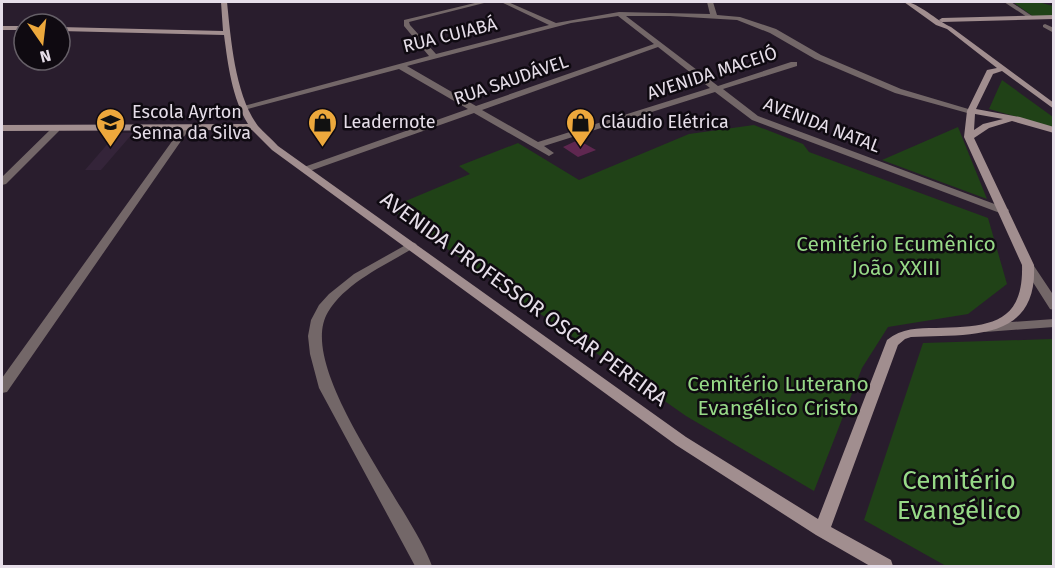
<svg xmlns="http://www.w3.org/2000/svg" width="1055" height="568" font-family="'Fira Sans',sans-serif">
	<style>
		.built { fill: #342439 }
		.green { fill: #204217 }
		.building { fill: #5f2750 }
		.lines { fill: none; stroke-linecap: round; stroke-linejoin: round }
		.street { fill: #736768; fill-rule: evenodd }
		.secondary { fill: #a18e8f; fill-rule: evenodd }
		.labels { text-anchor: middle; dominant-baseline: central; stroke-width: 5; stroke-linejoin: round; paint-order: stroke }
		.far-street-label { font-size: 18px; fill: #e6dee9; stroke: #0f0a11 }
		.far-poi-label { font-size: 18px; fill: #e6dee9; stroke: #0f0a11; text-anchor: start }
		.park-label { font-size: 21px; fill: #97d987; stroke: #0f0a11 }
		.street-label { font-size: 21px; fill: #e6dee9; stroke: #0f0a11 }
		.near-park-label { font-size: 26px; fill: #97d987; stroke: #0f0a11 }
	</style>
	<rect width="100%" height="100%" fill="#291d2d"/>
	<path class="built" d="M 117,133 L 133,133 L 101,170 L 85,170 Z"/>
	<path class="green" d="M 1013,2 L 1038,2 L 1053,6 L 1053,16 L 1034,17 Z
		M 1002,80 L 1053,117 L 1053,127 L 989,109 Z
		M 754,125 L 803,144 L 809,152 L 988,218 L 1007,284 L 968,314 L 888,327 L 862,368 L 814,491 L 686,416 L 389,208 L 470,174 L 459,166 L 518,143 L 579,180 L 689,134 Z
		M 958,127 L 987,199 L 882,160 Z
		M 1053,339 L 1053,566 L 946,566 L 864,520 L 923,343 Z"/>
	<path class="building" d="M 578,140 L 596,150 L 578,157 L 563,147 Z"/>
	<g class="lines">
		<path class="street" d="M 479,2 L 488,2 L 409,22 L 410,25 L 436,54 L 549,25 L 501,2 L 508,2 L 556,23 L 619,12 L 710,14 L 707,2 L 713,2 L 717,15 L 740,17 L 776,29 L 821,55 L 901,89 L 975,111 L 971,114 L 895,93 L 815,59 L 770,33 L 737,20 L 670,16 L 626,16 L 718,86 L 791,62 L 797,62 L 797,66 L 723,89 L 758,116 L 1008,209 L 1009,211 L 1004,214 L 1000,213 L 752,120 L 715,92 L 544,146 L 554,153 L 549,156 L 474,113 L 307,172 L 304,171 L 304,167 L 468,109 L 399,69 L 244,110 L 240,107 L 429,56 L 404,26 L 404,20 ZM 618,16 L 654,44 L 476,106 L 407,66 L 571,23 ZM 658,47 L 710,88 L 538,142 L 482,110 Z
			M 1004,2 L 1011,2 L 1035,18 L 1030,19 Z
			M 1045,24 L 1054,28 L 1054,33 L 1043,27 L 1043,25 Z
			M 186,125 L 190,128 L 7,392 L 2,393 L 2,378 L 183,126 Z
			M 56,126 L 59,127 L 59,131 L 6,184 L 2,185 L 2,177 L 53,127 Z
			M 411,242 L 415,243 L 417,245 L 415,247 C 386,265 346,282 328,312 C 294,368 412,509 432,566 L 415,566 L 319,388 L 310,354 L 308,336 L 311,320 L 319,305 L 329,294 L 354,274 Z
			M 1028,262 L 1032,263 L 1054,296 L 1054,310 L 1050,309 L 1022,265 Z
			M 1054,319 L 1054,327 L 985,332 L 979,328 L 985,324 Z"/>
		<path class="secondary" d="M 221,2 L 227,2 C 231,40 235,95 258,126 C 264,133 272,139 278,146 L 686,437 L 818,519 L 887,340 C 902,328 918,328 936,328 C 985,326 1024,327 1022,265 L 964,137 L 967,111 L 987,70 L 997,68 L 947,29 L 936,25 L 904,2 C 917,1 937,21 951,27 L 1054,103 L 1054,109 L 1002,71 L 993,74 L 976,109 L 1020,117 L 1054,127 L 1054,133 L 1012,121 L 989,128 L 974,138 L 1034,265 C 1038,343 967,334 911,337 L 905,339 L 898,345 L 831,527 L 891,560 L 893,566 L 870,566 L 816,535 L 676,445 L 272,150 L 252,130 L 2,131 L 2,125 L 248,124 C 232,98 228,65 224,35 L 60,31 L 60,27 L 223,31 ZM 975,114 L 1003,119 L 983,124 L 974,130 Z
			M 1054,15 L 1054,19 L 942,22 L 939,20 L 942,18 Z
			M 2,26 L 24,26 L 24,30 L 2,30 Z"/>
	</g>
	<defs>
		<symbol id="school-pin" viewBox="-11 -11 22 30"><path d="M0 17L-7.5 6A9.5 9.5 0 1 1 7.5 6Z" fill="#eda83c" stroke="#0f0a11"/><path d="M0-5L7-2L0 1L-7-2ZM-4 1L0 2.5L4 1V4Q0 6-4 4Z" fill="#111"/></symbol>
		<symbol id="shop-pin" viewBox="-11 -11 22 30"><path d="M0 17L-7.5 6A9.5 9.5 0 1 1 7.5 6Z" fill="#eda83c" stroke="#0f0a11"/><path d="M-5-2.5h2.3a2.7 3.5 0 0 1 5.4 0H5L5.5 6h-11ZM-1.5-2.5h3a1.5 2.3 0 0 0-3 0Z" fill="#111"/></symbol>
	</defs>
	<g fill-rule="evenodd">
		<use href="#school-pin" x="94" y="106" width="33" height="45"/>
		<use href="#shop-pin" x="306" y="106" width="33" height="45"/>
		<use href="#shop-pin" x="564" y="106" width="33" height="45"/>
	</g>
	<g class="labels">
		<g class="far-street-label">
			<text transform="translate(450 35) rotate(-14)">RUA CUIABÁ</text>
			<text transform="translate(712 73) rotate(-18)">AVENIDA MACEIÓ</text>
			<text transform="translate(511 80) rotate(-19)">RUA SAUDÁVEL</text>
			<text transform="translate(822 125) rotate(21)">AVENIDA NATAL</text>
		</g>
		<g class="far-poi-label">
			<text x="132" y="112">Escola Ayrton<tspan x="132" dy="21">Senna da Silva</tspan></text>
			<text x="343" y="122">Leadernote</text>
			<text x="601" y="122">Cláudio Elétrica</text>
		</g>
		<g class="park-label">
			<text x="896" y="244">Cemitério Ecumênico<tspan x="896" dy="24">João XXIII</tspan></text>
			<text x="778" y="384">Cemitério Luterano<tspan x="778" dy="24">Evangélico Cristo</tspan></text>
		</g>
		<g class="street-label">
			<text transform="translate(524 299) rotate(36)">AVENIDA PROFESSOR OSCAR PEREIRA</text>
		</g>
		<g class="near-park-label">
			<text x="959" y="480">Cemitério<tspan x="959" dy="30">Evangélico</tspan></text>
		</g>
	</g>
	<rect width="1055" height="568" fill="none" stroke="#e6dee9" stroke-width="6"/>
	<g transform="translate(42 42) rotate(166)"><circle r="28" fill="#0f0a11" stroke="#655f67" stroke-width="1.5"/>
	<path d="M0-4.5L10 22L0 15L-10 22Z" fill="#eda83c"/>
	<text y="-9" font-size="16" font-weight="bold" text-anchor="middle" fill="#e6dee9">N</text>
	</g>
</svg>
